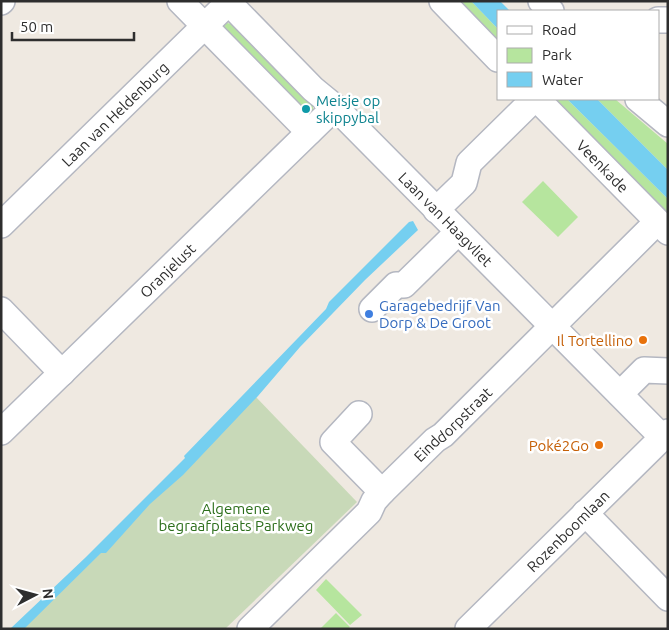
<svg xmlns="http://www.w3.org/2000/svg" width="669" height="630" font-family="Ubuntu,sans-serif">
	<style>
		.green { fill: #b6e59e }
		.cemetery { fill: #c8d9b8 }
		.water { fill: #75cff0 }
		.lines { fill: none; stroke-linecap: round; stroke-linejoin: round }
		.minor-casing { stroke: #b4b7c1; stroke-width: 28 }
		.minor { stroke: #fff; stroke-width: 25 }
		.culture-dot { fill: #0f9aa8; stroke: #fff; stroke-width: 2 }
		.shop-dot { fill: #3f7fe0; stroke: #fff; stroke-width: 2 }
		.food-dot { fill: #e8710a; stroke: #fff; stroke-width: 2 }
		.labels { text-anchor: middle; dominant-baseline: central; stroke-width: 5; stroke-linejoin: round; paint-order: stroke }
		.culture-label { font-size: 15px; fill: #0d838f; stroke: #fff; text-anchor: start }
		.street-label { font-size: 15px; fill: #2e2e2e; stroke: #fff }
		.shop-label { font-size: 15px; fill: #366cbe; stroke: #fff; text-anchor: start }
		.food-label { font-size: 15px; fill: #c56008; stroke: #fff; text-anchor: end }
		.park-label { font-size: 15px; fill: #2c6e1b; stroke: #fff }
	</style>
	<rect width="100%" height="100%" fill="#efe9e1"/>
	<path class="green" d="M 455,1 L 471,1 L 498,29 L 498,45 Z
		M 227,23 L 232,24 L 313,106 L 313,111 L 310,115 L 305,115 L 222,30 L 223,26 Z
		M 551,99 L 567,99 L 668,199 L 668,218 Z
		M 597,99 L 615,99 L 668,144 L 668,170 Z
		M 543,181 L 578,217 L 558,237 L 522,202 Z
		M 326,579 L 362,615 L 350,625 L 316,590 Z
		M 336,613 L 350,627 L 348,629 L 320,629 Z"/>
	<path class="cemetery" d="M 254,395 L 357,502 L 225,629 L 19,629 Z"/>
	<path class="water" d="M 471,1 L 500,1 L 510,11 L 498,11 L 498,29 Z
		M 567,99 L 597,99 L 668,170 L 668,199 Z
		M 413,221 L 418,230 L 365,280 L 300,347 L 258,396 L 183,475 L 150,504 L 106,553 L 101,553 L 24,629 L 10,629 L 86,557 L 185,458 L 184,456 L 326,309 L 329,302 L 409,222 Z"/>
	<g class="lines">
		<defs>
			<g id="minor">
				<path d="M 180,1 L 309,132"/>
				<path id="s1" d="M 227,1 L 313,89 L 335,107 L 662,437"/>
				<path d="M 442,1 L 498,59"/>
				<path d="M 541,1 L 551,11"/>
				<path d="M 1,2 L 2,1"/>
				<path d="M 658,20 L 668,20"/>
				<path id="s2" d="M 537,99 L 668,232"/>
				<path d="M 638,99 L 668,124"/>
				<path d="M 436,210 L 464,183 L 469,163 L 534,99"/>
				<path id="s3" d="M 1,225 L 228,3"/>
				<path d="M 372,309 L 396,285 L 404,285 L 458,232"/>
				<path d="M 1,310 L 62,373"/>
				<path d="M 620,394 L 644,370 L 668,371"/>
				<path d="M 359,414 L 333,442 L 382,492"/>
				<path id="s4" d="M 1,432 L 335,107"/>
				<path d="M 585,513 L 668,598"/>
				<path id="s5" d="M 250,629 L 369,512 L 374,501 L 382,492 L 435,440 L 443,435 L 657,222"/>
				<path id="s6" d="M 468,629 L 668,432"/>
			</g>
		</defs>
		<use href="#minor" class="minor-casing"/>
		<use href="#minor" class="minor"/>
	</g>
	<circle class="culture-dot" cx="306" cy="109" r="5"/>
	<circle class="shop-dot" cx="369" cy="314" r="5"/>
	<g class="food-dot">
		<circle cx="643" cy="340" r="5"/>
		<circle cx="599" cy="445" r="5"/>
	</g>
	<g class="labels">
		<g class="culture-label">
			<text x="316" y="100">Meisje op<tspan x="316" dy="17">skippybal</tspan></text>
		</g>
		<g class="street-label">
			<text stroke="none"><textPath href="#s3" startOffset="159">Laan van Heldenburg</textPath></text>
			<text stroke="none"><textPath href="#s2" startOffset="94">Veenkade</textPath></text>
			<text stroke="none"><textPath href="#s1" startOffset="309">Laan van Haagvliet</textPath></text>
			<text stroke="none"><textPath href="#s4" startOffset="232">Oranjelust</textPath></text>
			<text stroke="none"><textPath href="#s5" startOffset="289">Einddorpstraat</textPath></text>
			<text stroke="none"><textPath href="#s6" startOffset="140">Rozenboomlaan</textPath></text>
		</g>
		<g class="shop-label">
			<text x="379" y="305">Garagebedrijf Van<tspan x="379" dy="17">Dorp &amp; De Groot</tspan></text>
		</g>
		<g class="food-label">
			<text x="633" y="340">Il Tortellino</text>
			<text x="589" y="445">Poké2Go</text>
		</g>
		<g class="park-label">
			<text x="236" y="508">Algemene<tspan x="236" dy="17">begraafplaats Parkweg</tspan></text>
		</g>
	</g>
	<rect width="669" height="630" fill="none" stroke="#2e2e2e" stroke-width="5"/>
	<rect x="497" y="10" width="162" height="90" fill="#ffffff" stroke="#ababab"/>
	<rect x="507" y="26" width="25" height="8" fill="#ffffff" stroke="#ababab"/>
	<text x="542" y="35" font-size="15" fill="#2e2e2e">Road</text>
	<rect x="507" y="48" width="25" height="15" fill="#b6e59e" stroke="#ababab"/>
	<text x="542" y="60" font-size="15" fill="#2e2e2e">Park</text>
	<rect x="507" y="72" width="25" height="15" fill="#75cff0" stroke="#ababab"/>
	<text x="542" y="85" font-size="15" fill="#2e2e2e">Water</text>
	<g transform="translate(35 595) rotate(84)" stroke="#ffffff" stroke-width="4" paint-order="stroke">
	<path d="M0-4L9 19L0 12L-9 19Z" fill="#2e2e2e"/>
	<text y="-8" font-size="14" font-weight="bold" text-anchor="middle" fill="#2e2e2e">N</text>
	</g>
	<path d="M12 32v8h122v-8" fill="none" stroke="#2e2e2e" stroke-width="2.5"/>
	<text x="20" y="32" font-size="15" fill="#2e2e2e" stroke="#ffffff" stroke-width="4" paint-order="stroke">50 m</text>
</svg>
